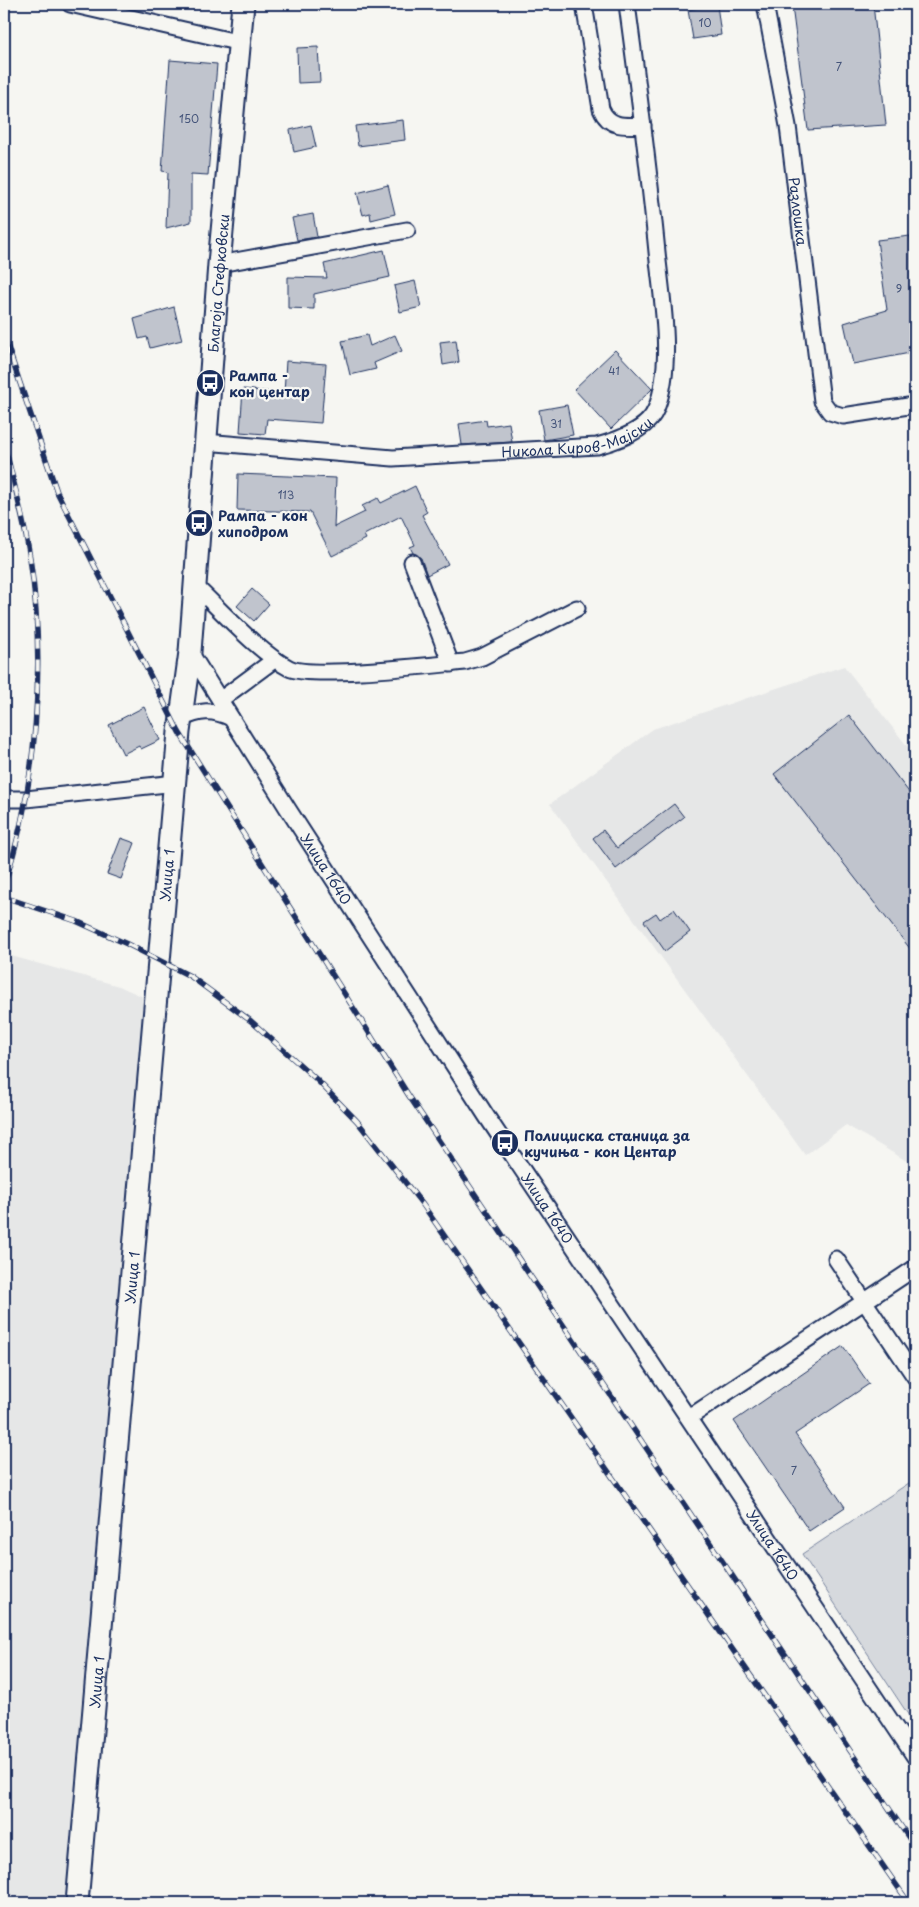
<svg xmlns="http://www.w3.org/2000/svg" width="919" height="1907" font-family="'Playpen Sans',sans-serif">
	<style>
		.built { fill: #e6e7e7 }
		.green { fill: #d6d9dd; stroke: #78849e }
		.building { fill: #c0c4cd; stroke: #1b2f5e }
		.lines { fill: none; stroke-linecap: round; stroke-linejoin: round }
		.street-casing { stroke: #1b2f5e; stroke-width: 19 }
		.secondary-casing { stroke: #1b2f5e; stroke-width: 25 }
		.street { stroke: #f6f6f2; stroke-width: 15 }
		.secondary { stroke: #f6f6f2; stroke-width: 21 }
		.rail-casing { stroke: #1b2f5e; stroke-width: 5.5 }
		.rail { stroke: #f6f6f2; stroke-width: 4; stroke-dasharray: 11; stroke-linecap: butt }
		.labels { text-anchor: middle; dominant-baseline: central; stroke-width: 4.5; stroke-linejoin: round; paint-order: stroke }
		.number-label { font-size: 11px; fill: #44547a }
		.street-label { font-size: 14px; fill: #1b2f5e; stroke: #f6f6f2 }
		.poi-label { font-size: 14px; font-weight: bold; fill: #1b2f5e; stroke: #f6f6f2; text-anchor: start }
	</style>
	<rect width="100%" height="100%" fill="#f6f6f2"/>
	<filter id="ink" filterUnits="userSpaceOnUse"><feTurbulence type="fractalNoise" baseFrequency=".02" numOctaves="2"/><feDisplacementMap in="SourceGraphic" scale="10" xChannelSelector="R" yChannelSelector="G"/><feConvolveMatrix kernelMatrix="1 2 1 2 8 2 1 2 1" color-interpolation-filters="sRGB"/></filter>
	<g filter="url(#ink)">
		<path class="built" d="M 844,666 L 915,756 L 915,1166 L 846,1125 L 805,1155 L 550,804 L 653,729 Z
			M 4,954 L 119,986 L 161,1005 L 83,1903 L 4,1903 Z"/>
		<path class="green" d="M 915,1479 L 915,1725 L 802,1554 Z"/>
		<path class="building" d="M 803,4 L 873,4 L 886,125 L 808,130 L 792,6 Z
			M 717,5 L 721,35 L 693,39 L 688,10 Z
			M 318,47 L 320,82 L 298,83 L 297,48 Z
			M 170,60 L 217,64 L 208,175 L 191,174 L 191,222 L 166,228 L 168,172 L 162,171 Z
			M 403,120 L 405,140 L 358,146 L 355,126 Z
			M 311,125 L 316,147 L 294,152 L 290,130 Z
			M 388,185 L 395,214 L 371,220 L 370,213 L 363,215 L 357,193 Z
			M 313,214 L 317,237 L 297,240 L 292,218 Z
			M 910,236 L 915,266 L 915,352 L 853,364 L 844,323 L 887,310 L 877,240 Z
			M 384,250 L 390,277 L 314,294 L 314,309 L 288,308 L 288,277 L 327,278 L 324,264 Z
			M 415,281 L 421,307 L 400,312 L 394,286 Z
			M 174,307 L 182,340 L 150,348 L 147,337 L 139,339 L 134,319 Z
			M 367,335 L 370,346 L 395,335 L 402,351 L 374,363 L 376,369 L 350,375 L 342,341 Z
			M 456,340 L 459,362 L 443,365 L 440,342 Z
			M 615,350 L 652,389 L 611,429 L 574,389 Z
			M 286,361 L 326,364 L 321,423 L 267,419 L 265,434 L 240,432 L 243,389 L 284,393 Z
			M 567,405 L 573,435 L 544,440 L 539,410 Z
			M 486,420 L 487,426 L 509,423 L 512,442 L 462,445 L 459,424 Z
			M 238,474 L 336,478 L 334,527 L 365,512 L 362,506 L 378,498 L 381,503 L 415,486 L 427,512 L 422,515 L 448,564 L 427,575 L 421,558 L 413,553 L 410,547 L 415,545 L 401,516 L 364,535 L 366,539 L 332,556 L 310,512 L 237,510 Z
			M 252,589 L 269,604 L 254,621 L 237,606 Z
			M 144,707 L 160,740 L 141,749 L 139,746 L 123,754 L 109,725 Z
			M 849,715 L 915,800 L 915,955 L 774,774 Z
			M 674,804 L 684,817 L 616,869 L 593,838 L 603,830 L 617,848 Z
			M 121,838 L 135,843 L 121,879 L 107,874 Z
			M 674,909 L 690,932 L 665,951 L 644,921 L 656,913 L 660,919 Z
			M 843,1346 L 869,1384 L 795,1434 L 845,1507 L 809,1531 L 734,1421 Z"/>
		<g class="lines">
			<defs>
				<g id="street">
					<path d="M 70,4 L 241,43"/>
					<path d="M 584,4 L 601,109 C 609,128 625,126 643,125"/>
					<path id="s1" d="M 765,4 L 788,126 L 822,401 L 830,412 L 843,416 L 915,405"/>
					<path d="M 219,264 L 407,230"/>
					<path id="s2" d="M 205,442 L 393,458 L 597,446 C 616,441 648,430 656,409 C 674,363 662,300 657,252 C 649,169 638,86 627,4"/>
					<path d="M 412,562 L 451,664"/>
					<path d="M 194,585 C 220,609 259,653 289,668 C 311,679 433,665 465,662 L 482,657 L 577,608"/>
					<path id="s3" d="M 190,652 L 288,809 L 487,1117 L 915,1757"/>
					<path d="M 220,700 L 274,660"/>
					<path d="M 181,719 C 200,710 212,709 231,718"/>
					<path d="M 4,799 L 26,799 L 176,783"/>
					<path d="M 836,1259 L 915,1377"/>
					<path d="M 690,1417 L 915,1268"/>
				</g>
				<g id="secondary">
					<path id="s4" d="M 77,1903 L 179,732 L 190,652 L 219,264 L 243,4"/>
				</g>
			</defs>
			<use href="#street" class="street-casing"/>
			<use href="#secondary" class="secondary-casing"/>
			<use href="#street" class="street"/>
			<use href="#secondary" class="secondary"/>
			<defs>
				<path id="rail" d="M 4,336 L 57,492 L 179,732 L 409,1096 L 915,1847
					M 4,444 C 14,482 24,520 30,558 C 46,661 37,787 4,885
					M 4,897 L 76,921 L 127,944 L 190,976 L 251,1021 L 316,1079 L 357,1121 L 423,1205 L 464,1264 L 909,1903"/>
			</defs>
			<use href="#rail" class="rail-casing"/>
			<use href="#rail" class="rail"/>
		</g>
	</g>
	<defs>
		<symbol id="bus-disc" viewBox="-11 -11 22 22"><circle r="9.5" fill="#1b2f5e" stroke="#f6f6f2"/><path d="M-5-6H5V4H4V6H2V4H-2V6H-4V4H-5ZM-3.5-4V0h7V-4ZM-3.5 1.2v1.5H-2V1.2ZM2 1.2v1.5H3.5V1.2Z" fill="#fff"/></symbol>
	</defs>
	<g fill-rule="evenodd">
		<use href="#bus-disc" x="194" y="367" width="32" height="32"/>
		<use href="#bus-disc" x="183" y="507" width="32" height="32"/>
		<use href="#bus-disc" x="489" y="1127" width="32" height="32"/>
	</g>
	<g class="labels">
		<g class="number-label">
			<text x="705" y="22">10</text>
			<text x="839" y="66">7</text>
			<text x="189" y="118">150</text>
			<text x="899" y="288">9</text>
			<text x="614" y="370">41</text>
			<text x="556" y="423">31</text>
			<text x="286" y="494">113</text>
			<text x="794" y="1470">7</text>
		</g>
		<g class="street-label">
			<text stroke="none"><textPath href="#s1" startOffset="210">Разлошка</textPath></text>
			<text stroke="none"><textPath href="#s4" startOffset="1626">Благоја Стефковски</textPath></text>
			<text stroke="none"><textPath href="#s2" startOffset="375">Никола Киров-Мајски</textPath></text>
			<text stroke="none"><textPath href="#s3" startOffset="256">Улица 1640</textPath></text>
			<text stroke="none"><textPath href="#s4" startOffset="1032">Улица 1</textPath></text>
			<text stroke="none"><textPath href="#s3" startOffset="661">Улица 1640</textPath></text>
			<text stroke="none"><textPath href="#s4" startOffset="628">Улица 1</textPath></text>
			<text stroke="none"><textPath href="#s3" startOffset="1066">Улица 1640</textPath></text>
			<text stroke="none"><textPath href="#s4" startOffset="222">Улица 1</textPath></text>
		</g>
		<g class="poi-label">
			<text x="229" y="375">Рампа -<tspan x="229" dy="16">кон центар</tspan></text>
			<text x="218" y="515">Рампа - кон<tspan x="218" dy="16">хиподром</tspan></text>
			<text x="524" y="1135">Полициска станица за<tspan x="524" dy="16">кучиња - кон Центар</tspan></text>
		</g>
	</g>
	<rect width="919" height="1907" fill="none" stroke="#f6f6f2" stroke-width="20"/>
	<rect x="10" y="10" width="899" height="1887" fill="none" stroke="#1b2f5e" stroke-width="2" filter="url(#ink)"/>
</svg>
